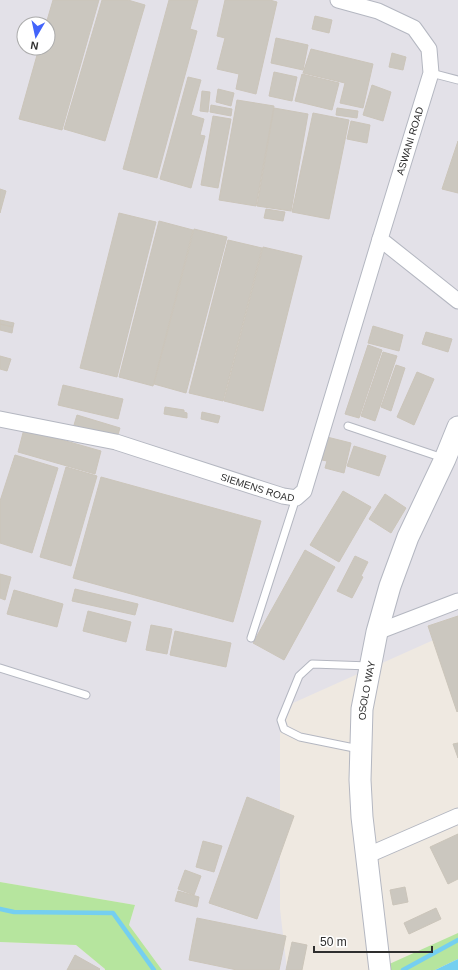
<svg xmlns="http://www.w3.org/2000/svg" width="458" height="970" font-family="Arial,sans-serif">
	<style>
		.industrial { fill: #e3e1e8; fill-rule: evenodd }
		.green { fill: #b6e59e }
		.water { fill: #75cff0 }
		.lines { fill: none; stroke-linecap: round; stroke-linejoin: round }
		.stream { stroke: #75cff0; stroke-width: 4.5 }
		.building { fill: #cbc7bf; stroke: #cbc5ba }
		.lane-casing { stroke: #b4b7c1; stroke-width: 9 }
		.street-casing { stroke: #b4b7c1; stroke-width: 17 }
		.secondary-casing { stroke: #b4b7c1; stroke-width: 23 }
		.lane { stroke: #fff; stroke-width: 7 }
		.street { stroke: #fff; stroke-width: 15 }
		.secondary { stroke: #fff; stroke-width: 21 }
		.labels { text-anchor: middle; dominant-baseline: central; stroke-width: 4; stroke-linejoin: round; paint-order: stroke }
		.street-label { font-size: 10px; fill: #2e2e2e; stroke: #fff }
	</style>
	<rect width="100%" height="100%" fill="#efe9e1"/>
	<path class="industrial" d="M 0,0 L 458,0 L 458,629 L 293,703 L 280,732 L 280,909 L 287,970 L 162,970 L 129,925 L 135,905 L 0,882 ZM 24,24 L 48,24 L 48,48 L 24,48 Z
		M 0,942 L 76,945 L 105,969 L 105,970 L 0,970 Z"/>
	<path class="green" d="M 0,882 L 135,905 L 129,925 L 162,970 L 105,970 L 105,969 L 76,945 L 0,942 Z
		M 458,933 L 458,959 L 435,970 L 376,970 Z"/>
	<path class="water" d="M 458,959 L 458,970 L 435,970 Z"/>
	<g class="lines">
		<path class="stream" d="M 0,909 L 14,912 L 113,913 L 154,970
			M 403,970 L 458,940"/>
	</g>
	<path class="building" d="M 53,0 L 99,0 L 62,130 L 19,119 L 39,48 L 48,48 L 48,24 L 46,24 Z
		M 102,0 L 128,0 L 145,5 L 105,141 L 64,129 Z
		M 169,0 L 198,0 L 190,29 L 197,31 L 157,178 L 123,169 Z
		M 225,0 L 270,0 L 277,2 L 256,94 L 236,89 L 239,74 L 217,69 L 225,38 L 217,36 Z
		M 315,16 L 332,20 L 329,33 L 312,29 Z
		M 276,38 L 308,45 L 303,70 L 271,63 Z
		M 311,49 L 373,64 L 363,108 L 340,103 L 345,83 L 303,73 Z
		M 392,53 L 406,57 L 403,70 L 389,67 Z
		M 274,72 L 297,77 L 292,101 L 269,96 Z
		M 302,74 L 339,83 L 332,110 L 295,101 Z
		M 188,77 L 201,80 L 191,115 L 204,119 L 200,135 L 205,136 L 191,188 L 160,179 Z
		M 372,85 L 391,92 L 383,121 L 363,115 Z
		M 218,89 L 234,93 L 231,106 L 216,102 Z
		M 202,91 L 210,92 L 208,112 L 200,111 Z
		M 237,100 L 274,106 L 256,206 L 219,200 Z
		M 211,105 L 232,109 L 231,116 L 210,112 Z
		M 274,108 L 308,114 L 291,211 L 257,206 Z
		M 337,108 L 358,111 L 357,118 L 336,115 Z
		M 313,113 L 349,120 L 329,219 L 292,212 Z
		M 213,116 L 231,119 L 218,188 L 201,185 Z
		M 351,121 L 370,125 L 367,143 L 347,139 Z
		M 458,141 L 458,193 L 442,189 Z
		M 0,189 L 6,191 L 0,213 Z
		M 266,209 L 285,212 L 283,221 L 264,218 Z
		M 119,213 L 156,222 L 117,377 L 80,368 Z
		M 159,221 L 193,230 L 153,386 L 119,377 Z
		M 194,229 L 227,237 L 186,393 L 154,384 Z
		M 228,240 L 262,248 L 223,401 L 189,393 Z
		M 263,247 L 302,256 L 263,411 L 224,401 Z
		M 0,320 L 14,323 L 13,327 L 0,324 Z
		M 0,324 L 13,327 L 12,333 L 0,330 Z
		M 373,326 L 403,335 L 399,351 L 368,343 Z
		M 426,332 L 452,339 L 448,352 L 422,344 Z
		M 368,345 L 382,350 L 359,418 L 345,414 Z
		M 383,352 L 397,356 L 375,421 L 361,416 Z
		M 0,356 L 11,359 L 7,371 L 0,369 Z
		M 396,365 L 405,368 L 391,411 L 381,407 Z
		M 417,372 L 434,379 L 414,425 L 397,417 Z
		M 63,385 L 123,399 L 118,419 L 58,405 Z
		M 165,407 L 184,410 L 184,412 L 187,413 L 187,418 L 164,414 Z
		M 202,412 L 220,416 L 218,423 L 201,419 Z
		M 77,415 L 120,428 L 117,438 L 74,425 Z
		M 24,429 L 101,451 L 95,474 L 18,452 Z
		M 327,437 L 351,443 L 344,473 L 325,468 L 327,461 L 322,460 Z
		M 354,446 L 386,456 L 379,476 L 347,466 Z
		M 15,455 L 58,468 L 32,553 L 0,543 L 0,501 Z
		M 66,467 L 97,476 L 71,566 L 40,557 Z
		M 101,477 L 261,521 L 233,622 L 73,578 Z
		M 343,491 L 371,507 L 339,562 L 310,545 Z
		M 385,494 L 406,508 L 391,533 L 369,519 Z
		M 305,550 L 335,567 L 284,660 L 253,643 Z
		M 355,556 L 368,562 L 361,576 L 363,577 L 352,598 L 337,591 Z
		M 0,574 L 11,577 L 5,600 L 0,598 Z
		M 75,589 L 138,604 L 135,615 L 72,601 Z
		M 14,590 L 63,604 L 57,627 L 7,614 Z
		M 88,611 L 131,622 L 126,642 L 83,631 Z
		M 458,616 L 458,711 L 457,712 L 428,626 Z
		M 151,625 L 172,629 L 167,654 L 146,650 Z
		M 175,631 L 231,643 L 226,667 L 170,655 Z
		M 458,743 L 458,758 L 453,744 Z
		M 247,797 L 294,816 L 257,919 L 209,903 Z
		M 458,834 L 458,879 L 448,884 L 430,847 Z
		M 203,841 L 222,846 L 214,872 L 196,867 Z
		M 185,870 L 201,876 L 194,895 L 178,889 Z
		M 405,887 L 408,902 L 393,905 L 390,890 Z
		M 178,891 L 199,897 L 197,907 L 175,901 Z
		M 436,908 L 441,919 L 409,934 L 404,923 Z
		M 197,918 L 286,936 L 279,970 L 237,970 L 189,960 Z
		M 292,942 L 307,945 L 302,970 L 286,970 Z
		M 75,955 L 100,969 L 99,970 L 67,970 Z"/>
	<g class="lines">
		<defs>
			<path id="lane" d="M 431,73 L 458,80
				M 348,426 L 443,458
				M 251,638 L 296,498
				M 0,668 L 86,695
				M 359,749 L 300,737 L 284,729 L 281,720 L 299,676 L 312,664 L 370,666"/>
			<g id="street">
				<path d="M 338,0 L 378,11 L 414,28 L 429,49 L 431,73 L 380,239 L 458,301"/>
				<path id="s1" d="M 0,419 L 116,442 L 283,496 L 296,498 L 304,491 L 380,239"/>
				<path d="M 377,632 L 458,601"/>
				<path d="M 366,856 L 458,816"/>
			</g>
			<g id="secondary">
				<path id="s2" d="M 380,970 L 362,817 L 360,780 L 362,709 L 377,632 L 390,586 L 408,537 L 445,459 L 458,427"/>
			</g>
		</defs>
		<use href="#lane" class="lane-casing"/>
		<use href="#street" class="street-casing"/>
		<use href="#secondary" class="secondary-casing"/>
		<use href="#lane" class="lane"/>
		<use href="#street" class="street"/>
		<use href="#secondary" class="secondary"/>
	</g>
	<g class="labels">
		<g class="street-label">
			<text transform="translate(410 141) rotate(-73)">ASWANI ROAD</text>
			<text stroke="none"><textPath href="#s1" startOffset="267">SIEMENS ROAD</textPath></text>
			<text stroke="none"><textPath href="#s2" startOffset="281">OSOLO WAY</textPath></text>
		</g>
	</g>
	<g transform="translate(36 36) rotate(189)"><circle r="19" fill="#ffffff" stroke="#ababab"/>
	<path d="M0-3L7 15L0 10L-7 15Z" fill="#4264fb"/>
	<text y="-6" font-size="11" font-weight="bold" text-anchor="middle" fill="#2e2e2e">N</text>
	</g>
	<path d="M314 946v6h118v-6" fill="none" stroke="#2e2e2e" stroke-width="2"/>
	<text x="320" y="946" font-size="12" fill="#2e2e2e" stroke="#ffffff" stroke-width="3" paint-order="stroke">50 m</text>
</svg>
